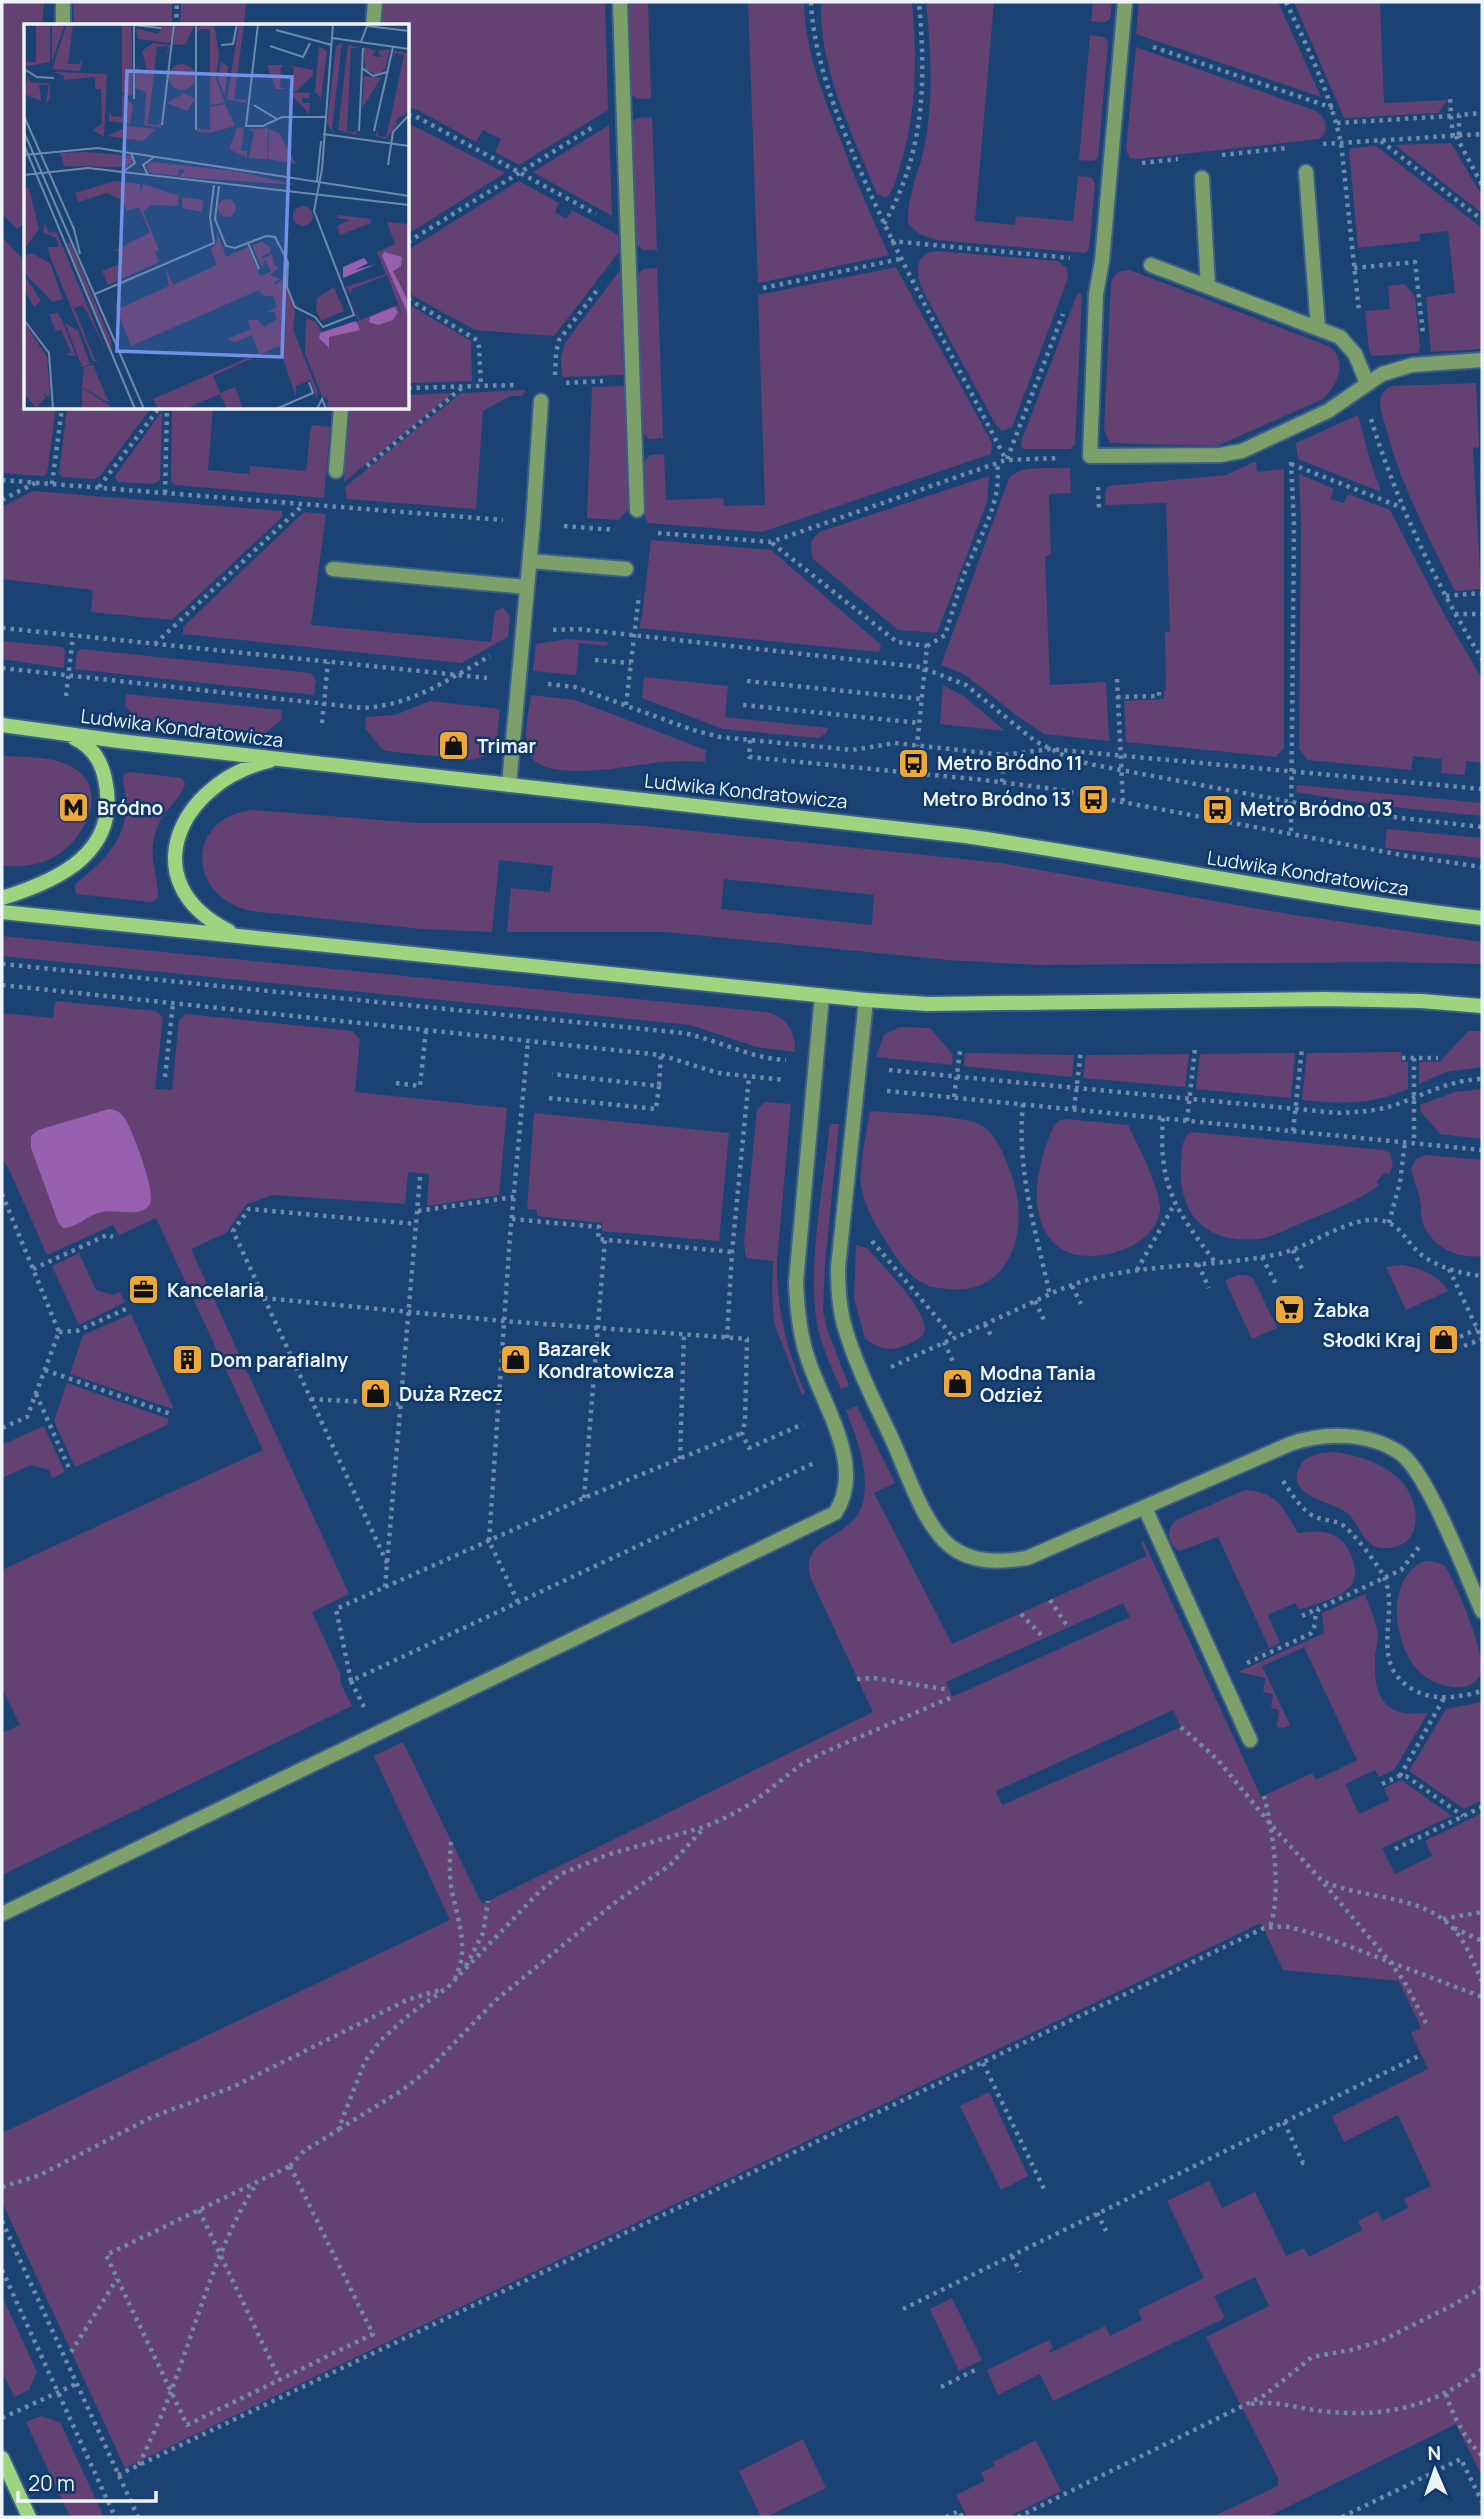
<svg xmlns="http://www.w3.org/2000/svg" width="1484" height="2519" font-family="Manrope,sans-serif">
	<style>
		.green { fill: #644173; fill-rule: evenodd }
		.forest { fill: #9761af }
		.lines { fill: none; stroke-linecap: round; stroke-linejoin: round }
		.lane-casing { stroke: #3c5f89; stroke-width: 18 }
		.street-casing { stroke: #3c5f89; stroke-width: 18 }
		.secondary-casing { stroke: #3c5f89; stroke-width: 18 }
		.path { stroke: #708aaa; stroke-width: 4.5; stroke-dasharray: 3.5 5; stroke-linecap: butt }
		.lane { stroke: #7da06a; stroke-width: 14 }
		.street { stroke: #7da06a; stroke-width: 14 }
		.secondary { stroke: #9dd47d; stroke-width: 14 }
		.labels { text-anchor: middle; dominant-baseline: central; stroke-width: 5; stroke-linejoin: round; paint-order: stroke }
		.street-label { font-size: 19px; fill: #eff4fa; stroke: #0e3868 }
		.poi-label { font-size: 19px; font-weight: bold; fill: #eff4fa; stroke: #0e3868; text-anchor: start }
		.inset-road { fill: none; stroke: #6f8aaa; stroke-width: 2 }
		.view { fill: #7190e6; fill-opacity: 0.15; stroke: #7190e6; stroke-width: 3.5 }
		.inset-edge { fill: none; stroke: #eff4fa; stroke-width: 3.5 }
	</style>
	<rect width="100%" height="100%" fill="#1a4374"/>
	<path class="green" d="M 2,2 L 44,2 L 42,26 L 26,26 L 26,223 L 17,229 L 2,214 Z
		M 73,2 L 172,2 L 172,26 L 74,26 Z
		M 181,2 L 246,2 L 244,26 L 180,26 Z
		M 383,2 L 605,2 L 608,110 L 519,165 L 495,152 L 501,139 L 483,130 L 476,142 L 416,109 L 408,108 L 408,26 L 381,26 Z
		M 629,2 L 648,2 L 651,98 L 638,99 L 631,95 Z
		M 748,2 L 804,2 C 805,50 822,92 839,136 C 854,177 871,216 889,255 L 758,283 Z
		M 821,2 L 912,2 C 917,59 917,114 899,169 C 896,179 894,191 886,198 L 877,194 C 852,132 819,70 821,2 Z
		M 926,2 L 994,2 L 975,221 L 1015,225 L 1016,216 L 1073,221 L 1078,176 L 1091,177 L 1095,183 L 1089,249 L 1085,253 L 937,240 L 919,234 L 908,223 C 907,197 918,174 924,149 C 934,101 931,50 926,2 Z
		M 1093,2 L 1112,2 L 1110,19 L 1105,22 L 1091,21 Z
		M 1139,2 L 1278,2 L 1321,97 L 1136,34 Z
		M 1294,2 L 1380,2 L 1384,103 L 1447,100 L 1438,113 L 1344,118 Z
		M 1090,35 L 1104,37 L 1108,42 L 1098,158 L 1093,161 L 1079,160 Z
		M 1136,47 L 1316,111 C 1325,117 1328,125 1324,135 L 1319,139 L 1137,159 L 1130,158 L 1126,149 Z
		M 652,117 L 657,250 L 643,250 L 636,244 L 632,122 L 638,118 Z
		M 408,123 L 505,173 L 408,234 Z
		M 609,125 L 612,216 L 533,172 Z
		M 1451,143 L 1482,196 L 1482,213 L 1395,145 Z
		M 1376,146 L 1482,228 L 1482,349 L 1431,352 L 1426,297 L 1455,293 L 1448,231 L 1420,234 L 1420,241 L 1358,248 L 1349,150 L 1353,148 Z
		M 519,181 L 559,203 L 555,212 L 566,219 L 572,210 L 618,235 L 619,252 L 554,336 L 475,330 L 408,293 L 408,250 Z
		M 2,237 L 26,262 L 26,408 L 56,408 L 47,473 L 43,476 L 2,473 Z
		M 938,251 L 1057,261 L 1067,268 L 1068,278 L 1012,427 L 1002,431 L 996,425 L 921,287 C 915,269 916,252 938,251 Z
		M 896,267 L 992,443 L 991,454 L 762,532 L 648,523 L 645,516 L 644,462 L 650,455 L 664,454 L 666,500 L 723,498 L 724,506 L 765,505 L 758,295 Z
		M 657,268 L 663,438 L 649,439 L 643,433 L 637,274 L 644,269 Z
		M 620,270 L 623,375 L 562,377 L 561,358 L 565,343 Z
		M 1130,270 L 1328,346 C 1349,359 1338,385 1323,399 L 1217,446 L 1110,443 L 1104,430 L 1111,283 C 1114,273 1120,270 1130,270 Z
		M 1405,284 L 1415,297 L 1420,348 L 1418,353 L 1372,356 L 1369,350 L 1365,311 L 1390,309 L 1388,286 Z
		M 1078,292 L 1082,295 L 1075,444 L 1070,449 L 1024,449 L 1021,446 L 1022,439 Z
		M 408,304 L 471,341 L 472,381 L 408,383 Z
		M 1476,383 L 1479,447 L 1473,448 L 1481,589 L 1455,591 C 1429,538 1401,486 1386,428 C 1384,419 1378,407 1381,397 C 1383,391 1387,388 1392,386 Z
		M 624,386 L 628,510 L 618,520 L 587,518 L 592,387 Z
		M 526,390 L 522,396 L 510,396 L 483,411 L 476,509 L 347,499 L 345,487 L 461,393 Z
		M 453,393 L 344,482 L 349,408 L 408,408 L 408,395 Z
		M 67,408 L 151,408 L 100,476 L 95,479 L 62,477 L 59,474 Z
		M 172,408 L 213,408 L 208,470 L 249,474 L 250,466 L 306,471 L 311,425 L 330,427 L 324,498 L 175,485 L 171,481 Z
		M 162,411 L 160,480 L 154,484 L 118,482 L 115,476 Z
		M 1358,415 L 1370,460 L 1381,492 L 1298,459 L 1296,443 Z
		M 1256,461 L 1257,472 L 1284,469 L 1284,748 L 1276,757 L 1126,742 L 1124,701 L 1164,699 L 1164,691 L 1166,690 L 1165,632 L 1170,632 L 1166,503 L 1106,505 L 1105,493 L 1108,486 L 1226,475 Z
		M 1070,468 L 1071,493 L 1049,494 L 1051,555 L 1045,556 L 1050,685 L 1106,682 L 1109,741 L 1044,734 L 1016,715 L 977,684 L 962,673 L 941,665 L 1009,478 C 1021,464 1053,469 1070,468 Z
		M 1299,474 L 1334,489 L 1330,499 L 1344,503 L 1348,494 L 1390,510 L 1440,607 L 1482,679 L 1482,763 L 1466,761 L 1465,775 L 1441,773 L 1442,759 L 1413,756 L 1411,770 L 1308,760 L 1299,749 L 1301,524 Z
		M 989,476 L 987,502 L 937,633 L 898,630 L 812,558 L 811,542 L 819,532 Z
		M 33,491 L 282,511 L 282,517 L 172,620 L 91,612 L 93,590 L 2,579 L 2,507 Z
		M 304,512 L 326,514 L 311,625 L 491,642 L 495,611 L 503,608 L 510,616 L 508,637 L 461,663 L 183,634 L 183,627 Z
		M 651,540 L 771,550 L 881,645 L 879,652 L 639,628 L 642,617 Z
		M 566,639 L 608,642 L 607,646 L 579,643 L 576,675 L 533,671 L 536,644 Z
		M 2,641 L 62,647 L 65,651 L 64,668 L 2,659 Z
		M 81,649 L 311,673 L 316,680 L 314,695 L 75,669 L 77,652 Z
		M 644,677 L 728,686 L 725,717 L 828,728 L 827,732 L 819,738 L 723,729 L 642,698 Z
		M 943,685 L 965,697 L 1005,731 L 940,724 Z
		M 126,694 L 282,710 L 281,720 L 263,735 L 252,737 L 146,725 L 139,722 L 125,706 Z
		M 531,695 L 575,700 L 706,750 L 705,762 C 691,761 676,761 662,762 C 635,765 552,782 533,759 C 520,744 529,714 531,695 Z
		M 430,701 L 500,709 L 496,745 L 485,756 L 471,760 L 387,751 L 381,748 L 365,728 L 366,717 L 395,715 Z
		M 2,756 C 21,757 48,756 66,764 C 111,783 89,833 59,854 C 42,866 21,867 2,866 Z
		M 130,772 L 182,778 L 185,783 C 184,795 164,811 158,825 C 146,856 158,870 158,898 L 151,902 L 77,894 L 75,891 L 75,884 C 97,867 121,846 125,817 C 128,804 124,790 123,777 L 125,773 Z
		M 1297,785 L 1482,803 L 1482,816 L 1383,806 L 1296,792 Z
		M 253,810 L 417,823 L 594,823 L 646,826 L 1001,863 L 1288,914 L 1482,942 L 1482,964 L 1391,962 L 1038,965 L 948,960 L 665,932 L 507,932 L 511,888 L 550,892 L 553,866 L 499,860 L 492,932 L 421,929 L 252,911 C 186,897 185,817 253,810 ZM 724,879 L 874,895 L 872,925 L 721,909 Z
		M 1387,829 L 1482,838 L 1482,858 L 1385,848 Z
		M 2,936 L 767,1012 C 787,1018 796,1031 795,1052 L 757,1047 L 690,1025 L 2,956 Z
		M 55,1001 L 156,1011 L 163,1018 L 155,1089 L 172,1090 L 179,1020 L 186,1014 L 352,1031 L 360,1039 L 355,1092 L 507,1108 L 499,1195 L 427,1206 L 429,1174 L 408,1172 L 405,1204 L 273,1195 L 247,1204 L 226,1233 L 191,1249 L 349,1594 L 312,1612 L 340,1673 L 341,1684 L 352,1706 L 2,1875 L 2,1733 L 20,1725 L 2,1688 L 2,1570 L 263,1450 L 156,1218 L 119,1235 L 113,1225 L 47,1255 L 8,1167 L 2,1159 L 2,1013 L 53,1018 Z
		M 899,1027 L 930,1028 L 953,1055 L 952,1065 L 876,1057 L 884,1035 Z
		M 1468,1031 L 1482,1031 L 1482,1067 L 1446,1072 L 1419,1084 L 1419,1062 L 1440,1062 Z
		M 1401,1052 L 1401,1062 L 1408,1062 L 1408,1089 C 1369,1105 1343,1104 1302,1100 L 1307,1053 Z
		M 965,1053 L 1074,1055 L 1072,1077 L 964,1066 Z
		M 1295,1053 L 1291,1098 L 1196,1089 L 1200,1054 Z
		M 1189,1054 L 1185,1087 L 1083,1078 L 1086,1055 Z
		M 1482,1089 L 1482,1139 L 1440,1134 L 1421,1112 L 1420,1105 L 1455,1092 Z
		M 765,1102 L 791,1104 L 777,1261 C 776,1309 787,1350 805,1393 L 802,1395 L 774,1323 L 772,1292 L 773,1261 L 746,1258 L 744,1242 L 757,1109 Z
		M 870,1111 C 892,1113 964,1115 981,1125 C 996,1133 1005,1158 1011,1174 C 1031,1223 1013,1297 948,1289 C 941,1288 933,1288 927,1285 C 908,1277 897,1259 887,1243 C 876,1226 864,1206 861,1185 C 859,1169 867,1129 870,1111 Z
		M 534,1113 L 729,1133 L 719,1241 L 602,1231 L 602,1223 L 537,1216 L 537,1210 L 527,1209 Z
		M 1067,1119 L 1128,1125 C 1137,1144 1162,1191 1160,1211 C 1155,1251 1080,1271 1054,1243 C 1024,1212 1039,1159 1054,1125 L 1059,1120 Z
		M 830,1124 L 839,1124 L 825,1263 L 823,1310 L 827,1329 L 849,1386 L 841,1389 C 832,1368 821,1346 817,1323 C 807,1267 824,1182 830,1124 Z
		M 1191,1132 L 1383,1150 L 1390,1153 L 1393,1165 L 1389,1175 L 1385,1172 L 1376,1182 L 1379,1185 C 1354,1204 1325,1213 1297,1225 C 1284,1230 1271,1238 1257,1239 C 1207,1244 1178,1215 1181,1166 C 1182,1155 1180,1139 1191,1132 Z
		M 1426,1155 L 1482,1160 L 1482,1256 C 1458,1259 1433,1248 1423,1224 C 1420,1216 1422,1209 1420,1201 C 1419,1190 1413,1180 1411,1169 L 1416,1159 Z
		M 856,1245 L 867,1248 C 880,1263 932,1314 924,1333 C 920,1340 912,1342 906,1345 C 889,1353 879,1348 865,1339 L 854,1298 Z
		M 79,1253 L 96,1290 L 113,1295 L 120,1292 L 125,1302 L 79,1325 L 52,1266 Z
		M 1403,1265 C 1422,1269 1437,1274 1448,1291 L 1406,1310 L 1386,1267 Z
		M 1237,1275 L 1246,1275 L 1253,1278 L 1277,1328 L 1252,1339 L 1225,1281 Z
		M 131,1314 L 173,1407 L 173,1409 L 70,1374 L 83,1335 Z
		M 67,1383 L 169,1419 L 167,1425 L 75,1467 L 54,1421 Z
		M 857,1406 L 895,1483 L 874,1493 L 952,1644 L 1147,1556 L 1141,1542 L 1144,1542 L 1261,1797 L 1312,1773 L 1316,1780 L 1357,1760 L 1304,1647 L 1262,1666 L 1290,1725 L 1284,1728 L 1277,1727 L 1279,1710 L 1271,1708 L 1273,1694 L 1263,1692 L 1266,1678 L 1238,1672 L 1324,1633 L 1322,1613 L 1365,1594 C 1369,1607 1377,1623 1378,1636 C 1378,1644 1375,1651 1375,1658 C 1373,1699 1385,1718 1428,1713 L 1394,1770 L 1379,1777 L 1375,1770 L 1345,1784 L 1359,1814 L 1389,1800 L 1384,1788 L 1401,1780 L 1452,1816 L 1382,1848 L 1395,1874 L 1432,1856 L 1425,1841 L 1482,1813 L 1482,2476 L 1456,2424 L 1267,2517 L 1212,2517 L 1278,2486 L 1278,2478 L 1206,2337 L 1269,2306 L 1255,2277 L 1214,2296 L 1225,2318 L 1053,2401 L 1040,2374 L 998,2395 L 987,2370 L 1049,2340 L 1053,2348 L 1049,2351 L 1050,2353 L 1105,2326 L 1110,2336 L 1142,2320 L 1138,2310 L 1204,2278 L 1167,2201 L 1209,2181 L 1222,2208 L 1255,2192 L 1286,2256 L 1304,2248 L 1309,2257 L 1362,2230 L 1358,2221 L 1378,2211 L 1382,2221 L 1408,2208 L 1404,2199 L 1431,2186 L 1398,2115 L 1344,2142 L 1332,2116 L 1428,2069 L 1411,2033 L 1421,2028 L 1399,1981 L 1283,1970 L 1261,1923 L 125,2468 L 2,2202 L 2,2133 L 450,1920 L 374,1756 L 403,1742 L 482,1904 L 873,1712 L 811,1579 C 798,1535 851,1541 862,1505 C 871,1472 857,1440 846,1410 ZM 1123,1603 L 1130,1617 L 952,1697 L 946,1682 ZM 1173,1710 L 1181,1727 L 1002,1805 L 996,1791 Z
		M 44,1426 L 65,1472 L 52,1478 L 49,1470 L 31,1465 L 2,1478 L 2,1445 Z
		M 1333,1452 C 1358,1455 1384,1463 1401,1481 C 1420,1500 1425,1546 1388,1548 C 1362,1550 1363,1526 1347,1513 C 1332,1501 1283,1496 1300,1466 C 1307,1454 1321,1453 1333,1452 Z
		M 1245,1490 C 1279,1493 1282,1507 1298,1533 C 1310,1531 1325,1530 1336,1536 C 1350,1544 1363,1575 1349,1588 C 1337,1599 1314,1604 1299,1610 L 1295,1603 L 1268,1615 L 1280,1643 L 1237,1663 L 1269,1647 L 1218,1537 L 1179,1551 C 1168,1543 1165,1530 1176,1520 Z
		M 1425,1561 L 1436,1562 L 1445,1566 C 1457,1585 1484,1650 1482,1671 C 1472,1701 1426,1684 1414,1666 C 1402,1649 1395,1624 1397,1604 C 1400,1584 1407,1568 1425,1561 Z
		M 1482,1702 L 1482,1800 L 1464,1809 L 1409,1771 L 1446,1709 Z
		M 989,2092 L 1028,2176 L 1001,2190 L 960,2106 Z
		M 2,2296 L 37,2372 L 29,2390 L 14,2397 L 2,2371 Z
		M 952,2298 L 982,2360 L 959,2371 L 930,2309 Z
		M 41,2416 L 60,2422 L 104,2517 L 70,2517 L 26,2422 Z
		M 803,2439 L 826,2488 L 766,2517 L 761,2517 L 739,2471 Z
		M 1036,2440 L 1061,2491 L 1008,2517 L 967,2517 L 956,2495 L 985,2481 L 981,2473 L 994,2466 L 993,2462 Z"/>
	<path class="forest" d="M 109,1109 C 115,1110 119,1111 123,1116 C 131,1125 157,1194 150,1204 C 141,1219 113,1208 98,1213 C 85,1217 77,1228 63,1228 L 58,1222 L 31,1148 L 31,1136 L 38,1130 Z"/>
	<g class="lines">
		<defs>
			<path id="lane" d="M 530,561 L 626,569
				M 333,569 L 527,587
				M 509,785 L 533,523 L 541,401"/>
			<path id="street" d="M 63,2 L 63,26
				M 620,2 L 637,510
				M 1125,2 L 1102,261 L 1096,294 L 1090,456 L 1220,455 L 1242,451 L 1328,411 L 1382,374 L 1412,365 L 1482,360
				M 373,26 L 375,2
				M 1306,172 L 1318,328
				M 1202,178 L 1208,287
				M 1151,265 L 1340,337 L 1355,354 L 1367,383
				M 336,471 L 341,408
				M 866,1000 L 838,1268 C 838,1286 839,1304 843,1321 C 854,1362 874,1401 892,1439 C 907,1472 923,1524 950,1546 C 973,1564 1000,1562 1027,1558 L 1290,1444 C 1324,1432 1369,1432 1400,1453 C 1428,1473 1466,1575 1482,1611
				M 1145,1508 L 1250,1740
				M 2,1914 L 835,1513 C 867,1466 821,1403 807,1356 C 799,1332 797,1308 796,1282 L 822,995"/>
			<path id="secondary" d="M 2,725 L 119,741 L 965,836 C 1138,861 1309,898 1482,918
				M 2,898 C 61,880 121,851 105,779 C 101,760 92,746 74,738
				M 2,912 L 866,1000 L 928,1004 L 1325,999 L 1421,1001 L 1482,1006
				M 229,931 C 131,882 180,782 269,761
				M 2,2458 L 29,2517"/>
		</defs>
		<use href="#lane" class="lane-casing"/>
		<use href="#street" class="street-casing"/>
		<use href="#secondary" class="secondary-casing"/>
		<path class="path" d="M 811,2 C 814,60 837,116 860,170 C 903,270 957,363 1006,460
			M 1286,2 C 1308,48 1330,93 1341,143 L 1359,311
			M 176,26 L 177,2
			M 1153,47 L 1333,108
			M 408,115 L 415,116 L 596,214
			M 1451,116 L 1453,136
			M 1337,123 L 1451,116 L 1450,97
			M 1459,135 L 1459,115 L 1482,113
			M 1456,136 L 1482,185
			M 1381,141 L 1482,220
			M 1323,144 L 1482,134
			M 1222,155 L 1286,148
			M 1142,163 L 1178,159
			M 884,224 C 925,152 926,82 919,2
			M 891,241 L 1070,258
			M 408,242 L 593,127
			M 1354,268 L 1415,262 L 1423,334
			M 763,288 L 900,259
			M 408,299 L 477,340 L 479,347 L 481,386
			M 555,375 L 556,353 L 559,340 L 598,289
			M 566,383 L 603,381
			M 408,388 L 515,385
			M 1371,419 C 1397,504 1436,584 1482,659
			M 1007,459 L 1063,314
			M 1291,462 L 1294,523 L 1291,834
			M 1291,464 L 1403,508
			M 367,466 L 463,387
			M 2,480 L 503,520
			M 52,484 L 62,408
			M 99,487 L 159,408
			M 1098,487 L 1099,508
			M 165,493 L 167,408
			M 2,500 L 35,483
			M 564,526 L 615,530
			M 658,533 L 771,542 L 997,463 L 1006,460 L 1059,458
			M 772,543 L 897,642 L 927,646 L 917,746
			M 1446,596 L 1482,593
			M 1455,614 L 1482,614
			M 2,628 L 487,678
			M 553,630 L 578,629 L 920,667 L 966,685 L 1035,741 L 1065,756 L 1089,764 L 1339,811 L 1482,827
			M 155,644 L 303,505
			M 927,646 L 945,635 C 951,616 957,596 963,577 C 977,540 1003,504 997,463
			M 595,660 L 631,663
			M 2,668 L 362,708 C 411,706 449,679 490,656
			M 1117,679 L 1123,802
			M 747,681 L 922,699
			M 548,684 L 575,687 L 693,730 L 720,737 L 853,750 L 895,743 L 1004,755 L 1050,749 L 1482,789
			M 66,696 L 73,636
			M 1117,697 L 1159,696 L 1159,691
			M 626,705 L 639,595
			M 743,705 L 920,723
			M 322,723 L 328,662
			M 750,740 L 749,757 L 984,780 L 1054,789 L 1407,856 L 1482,867
			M 1002,782 L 1004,755
			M 2,964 L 683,1033 C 719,1040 748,1058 786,1060
			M 2,985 L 661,1055 L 718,1073 L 785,1080
			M 1402,1058 L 1438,1058
			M 1414,1058 L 1414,1143
			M 889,1070 L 1338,1113 C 1359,1112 1379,1111 1398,1104 C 1427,1093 1451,1080 1482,1079
			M 165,1077 L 173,1003
			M 396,1083 L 420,1086 L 426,1030
			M 659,1085 L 661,1055
			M 887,1091 L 1482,1150
			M 954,1097 L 960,1051
			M 549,1098 L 656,1109 L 659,1086 L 552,1074
			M 1023,1104 C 1016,1169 1036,1232 1050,1295
			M 1074,1109 L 1081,1050
			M 1163,1118 C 1158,1187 1176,1210 1215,1262
			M 1187,1121 L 1195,1049
			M 1293,1131 L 1302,1048
			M 2,1194 L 59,1332 L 27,1417 L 2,1428
			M 418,1211 L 514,1197
			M 512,1219 L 599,1227 L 598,1239 L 732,1252
			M 1389,1223 L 1400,1182 L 1405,1142
			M 872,1241 L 954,1338
			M 1293,1250 L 1303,1271
			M 1262,1257 L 1276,1284
			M 1198,1264 L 1209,1288
			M 33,1269 L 107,1235 L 113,1237
			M 1449,1269 L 1482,1339
			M 1137,1270 L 1174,1205
			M 1072,1286 L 1081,1304
			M 264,1298 L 504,1321 L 747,1339 L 745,1422 L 742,1433 L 749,1448 L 803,1424
			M 1035,1301 L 1044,1320
			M 985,1324 L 991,1336
			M 59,1332 L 77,1331 L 128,1308
			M 1460,1337 L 1477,1329
			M 727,1338 L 732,1252 L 749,1077
			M 944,1342 L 954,1364
			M 1464,1346 L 1482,1339
			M 891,1367 C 932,1348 974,1329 1016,1310 C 1042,1298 1068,1284 1095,1278 C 1155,1263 1218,1267 1279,1254 C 1310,1247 1347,1217 1379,1220 C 1401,1223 1406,1243 1423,1256 C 1440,1268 1462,1274 1482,1276
			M 45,1370 L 171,1414
			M 36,1394 L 70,1470
			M 311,1399 L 401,1404
			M 680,1459 L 684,1334
			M 1283,1481 C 1291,1493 1299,1506 1310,1514 C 1320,1521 1331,1519 1341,1524 C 1350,1528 1380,1567 1384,1577 C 1401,1614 1366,1664 1414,1690 C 1436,1702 1460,1697 1482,1691
			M 584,1498 L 605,1239
			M 387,1563 L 233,1231 L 249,1209 L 416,1224
			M 385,1587 L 420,1177
			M 1050,1600 L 1068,1627
			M 518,1602 L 489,1541 L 510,1236 L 528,1041
			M 1021,1614 L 1044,1638
			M 1302,1616 L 1319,1608
			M 1247,1663 L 1310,1634 C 1318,1626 1312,1615 1320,1608 L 1401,1570 L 1420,1546
			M 857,1679 L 874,1678 L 949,1690
			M 351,1681 L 336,1609 L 584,1498 L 742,1433
			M 364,1707 L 351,1681 L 814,1463
			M 1181,1727 L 1217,1759 L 1272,1826 L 1322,1881 L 1390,1962 L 1404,1981 L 1426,2023
			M 1400,1776 L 1444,1698
			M 1382,1784 L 1399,1776 L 1406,1776 L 1463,1816
			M 1264,1796 C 1273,1829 1282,1894 1270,1927
			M 451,1842 C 450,1856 449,1871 451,1886 C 456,1917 471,1947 455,1978
			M 1395,1849 L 1482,1807
			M 1325,1882 C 1368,1901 1430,1893 1460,1937 C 1469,1950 1475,1966 1482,1981
			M 1443,1919 L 1482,1912
			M 1454,1928 L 1482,1941
			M 466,1966 L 483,1933 L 488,1901
			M 983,2063 L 1045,2191
			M 1284,2122 L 1303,2163 L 1308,2161
			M 339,2129 L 401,2091 L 428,2070 L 496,2000 L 617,1901 L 669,1866 L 703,1829
			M 290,2166 L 304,2151 L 338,2130 L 365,2061 L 381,2040 L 410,2014 L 448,1987 L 541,1890 L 561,1874 L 607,1855 L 704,1827 L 729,1816 L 752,1803 L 802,1764 L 825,1752 L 952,1697
			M 290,2166 L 373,2334 L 187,2425 L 106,2255 Z
			M 2,2187 L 40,2175 L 152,2117 L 233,2087 L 407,2000 L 443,1989
			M 199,2210 L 280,2380
			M 1097,2213 L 1106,2231
			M 2,2221 L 138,2517
			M 1012,2256 L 1020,2272
			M 2,2270 L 115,2517
			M 903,2309 L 1421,2055
			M 71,2352 L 117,2279
			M 941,2387 L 979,2368
			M 1446,2394 C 1453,2417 1465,2438 1482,2456
			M 1251,2404 C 1275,2400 1297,2408 1321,2411 C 1382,2418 1433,2408 1482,2369
			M 2,2418 L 76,2384
			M 139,2465 C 150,2440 162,2416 171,2391 C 198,2321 216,2246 257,2183
			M 118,2475 L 1264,1928 L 1285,1926 L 1322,1936 L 1482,1997
			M 946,2517 L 959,2511 L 962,2517
			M 1018,2517 L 1265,2395 L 1312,2357 L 1351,2350 L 1381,2341 L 1455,2304 L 1482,2287
			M 1342,2517 L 1461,2459 L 1482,2502"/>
		<use href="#lane" class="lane"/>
		<use href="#street" class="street"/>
		<use href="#secondary" class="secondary"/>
	</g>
	<defs>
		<symbol id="shop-square" viewBox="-11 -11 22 22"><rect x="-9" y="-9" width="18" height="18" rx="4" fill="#eda83b" stroke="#0e3868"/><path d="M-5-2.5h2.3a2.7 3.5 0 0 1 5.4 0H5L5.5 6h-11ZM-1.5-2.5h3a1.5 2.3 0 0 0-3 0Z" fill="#111"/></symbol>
		<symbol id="bus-square" viewBox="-11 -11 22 22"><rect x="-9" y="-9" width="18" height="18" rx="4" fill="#eda83b" stroke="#0e3868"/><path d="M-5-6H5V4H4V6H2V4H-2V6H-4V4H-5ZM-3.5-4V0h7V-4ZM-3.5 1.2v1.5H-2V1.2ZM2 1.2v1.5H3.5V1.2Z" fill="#111"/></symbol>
		<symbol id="metro-square" viewBox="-11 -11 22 22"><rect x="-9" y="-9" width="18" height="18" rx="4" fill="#eda83b" stroke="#0e3868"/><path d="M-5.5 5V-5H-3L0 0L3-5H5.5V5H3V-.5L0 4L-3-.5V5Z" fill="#111"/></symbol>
		<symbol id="office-square" viewBox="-11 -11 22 22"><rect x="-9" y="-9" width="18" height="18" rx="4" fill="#eda83b" stroke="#0e3868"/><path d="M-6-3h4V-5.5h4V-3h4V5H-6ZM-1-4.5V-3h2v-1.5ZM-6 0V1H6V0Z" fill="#111"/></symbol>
		<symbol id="supermarket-square" viewBox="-11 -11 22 22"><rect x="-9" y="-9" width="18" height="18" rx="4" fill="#eda83b" stroke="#0e3868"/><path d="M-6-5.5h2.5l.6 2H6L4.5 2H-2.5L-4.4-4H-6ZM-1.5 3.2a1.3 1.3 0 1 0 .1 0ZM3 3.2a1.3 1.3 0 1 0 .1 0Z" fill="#111"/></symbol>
		<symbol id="building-square" viewBox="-11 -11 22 22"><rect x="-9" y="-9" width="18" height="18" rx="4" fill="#eda83b" stroke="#0e3868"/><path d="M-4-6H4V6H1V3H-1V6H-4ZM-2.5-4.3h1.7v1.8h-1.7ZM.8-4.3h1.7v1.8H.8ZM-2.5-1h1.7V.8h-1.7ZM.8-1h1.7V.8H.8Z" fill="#111"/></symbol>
	</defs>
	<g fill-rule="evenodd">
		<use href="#shop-square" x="436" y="728" width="35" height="35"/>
		<use href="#bus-square" x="896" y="746" width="35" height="35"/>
		<use href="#bus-square" x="1076" y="782" width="35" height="35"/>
		<use href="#metro-square" x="56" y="790" width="35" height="35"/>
		<use href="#bus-square" x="1200" y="792" width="35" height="35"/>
		<use href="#office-square" x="126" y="1272" width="35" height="35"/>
		<use href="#supermarket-square" x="1272" y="1292" width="35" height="35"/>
		<use href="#shop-square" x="1426" y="1322" width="35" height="35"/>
		<use href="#building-square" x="170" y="1342" width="35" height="35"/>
		<use href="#shop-square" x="498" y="1342" width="35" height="35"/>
		<use href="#shop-square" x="940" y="1366" width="35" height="35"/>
		<use href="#shop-square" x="358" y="1376" width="35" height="35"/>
	</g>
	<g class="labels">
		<g class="street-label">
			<text transform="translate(182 728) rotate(7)">Ludwika Kondratowicza</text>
			<text transform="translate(746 791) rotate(6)">Ludwika Kondratowicza</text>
			<text transform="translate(1308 873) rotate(9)">Ludwika Kondratowicza</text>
		</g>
		<g class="poi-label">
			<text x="477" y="746">Trimar</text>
			<text x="937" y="763">Metro Bródno 11</text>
			<text x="1071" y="799" text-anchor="end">Metro Bródno 13</text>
			<text x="97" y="808">Bródno</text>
			<text x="1240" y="809">Metro Bródno 03</text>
			<text x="167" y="1290">Kancelaria</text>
			<text x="1313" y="1310">Żabka</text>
			<text x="1421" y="1340" text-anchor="end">Słodki Kraj</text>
			<text x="538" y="1349">Bazarek<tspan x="538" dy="22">Kondratowicza</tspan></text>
			<text x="210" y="1360">Dom parafialny</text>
			<text x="980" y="1373">Modna Tania<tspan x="980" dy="22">Odzież</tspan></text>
			<text x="399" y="1394">Duża Rzecz</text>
		</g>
	</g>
	<g transform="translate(24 24)">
		<rect width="385" height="385" fill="#1a4374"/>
		<path d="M 12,0 L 26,0 L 26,38 L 3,42 L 0,39 L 0,33 L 1,38 L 12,38 ZM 28,0 L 41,0 L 28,37 ZM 43,0 L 49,0 L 44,40 L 55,40 L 58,35 L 56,47 L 28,45 ZM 98,0 L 107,0 L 108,14 L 108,70 L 104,72 L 98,67 ZM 139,0 L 149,0 L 146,19 L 114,15 L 112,4 L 134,10 ZM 151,0 L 171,0 L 161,21 L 149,20 ZM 179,0 L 190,0 L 195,30 L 192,55 L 201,79 L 186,81 L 186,5 L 175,5 L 175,10 L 173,4 ZM 215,0 L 220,0 L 210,75 L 221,76 L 223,71 L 222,79 L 203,75 ZM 318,18 L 308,105 L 310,110 L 303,100 L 312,23 ZM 129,19 L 146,21 L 143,32 L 144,22 L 133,23 L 124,100 L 135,101 L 136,95 L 137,104 L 120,101 L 122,68 L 111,64 L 112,44 L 123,47 L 118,27 ZM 324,21 L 337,24 L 327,24 L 323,108 L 331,108 L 333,102 L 332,111 L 314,106 ZM 295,22 L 303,27 L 297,74 L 291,68 ZM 340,23 L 352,27 L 348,32 L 357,33 L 354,27 L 366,25 L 361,45 L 354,51 L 341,46 ZM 370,27 L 385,29 L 385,87 L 371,97 L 373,100 L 362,115 L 351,112 L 354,105 L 354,112 L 362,113 L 370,78 L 380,31 L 372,29 L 369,35 ZM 197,38 L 204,42 L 201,72 L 194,55 ZM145 53a13 13 0 1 1 26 0a13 13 0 1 1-26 0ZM 243,41 L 261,41 L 257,43 L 256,63 L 262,65 L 252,65 ZM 264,41 L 289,46 L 289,51 L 272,67 L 265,67 L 270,44 ZM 30,48 L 83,50 L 80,113 L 69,106 L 78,99 L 77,65 L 71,65 L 71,53 L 40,56 L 40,52 ZM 4,52 L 6,58 L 26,60 L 26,75 L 22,79 L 25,61 L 15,61 L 17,77 L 0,70 ZM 340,52 L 357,54 L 338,84 ZM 265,68 L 287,69 L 284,75 L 278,73 L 278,79 L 286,79 L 285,90 ZM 160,69 L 171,75 L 163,87 L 143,79 ZM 98,70 L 109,81 L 106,100 L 85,97 L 85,87 L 88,92 L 98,93 ZM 201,80 L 211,102 L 185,109 L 173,108 L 175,100 L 175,105 L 186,106 L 186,83 ZM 104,102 L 132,105 L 119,117 L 83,112 ZM 220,103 L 217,127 L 223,127 L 223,134 L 205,125 L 213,104 ZM 244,104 L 243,135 L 225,134 L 230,108 L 224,105 ZM 245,105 L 255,109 L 272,140 L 244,135 ZM 62,128 L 108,132 L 110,137 L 102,143 L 40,142 L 36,129 ZM 128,138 L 211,147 L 274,161 L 155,153 L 161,146 L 155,145 L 154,152 L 126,149 L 122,142 ZM 91,157 L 116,160 L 116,169 L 119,160 L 155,172 L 154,182 L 128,181 L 119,187 L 135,226 L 131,228 L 135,238 L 84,261 L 78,247 L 98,239 L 93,226 L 88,227 L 126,209 L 115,183 L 103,187 L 98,176 L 83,169 L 54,178 L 51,169 ZM 0,164 L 5,164 L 15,205 L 2,223 ZM 158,173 L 179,176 L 178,188 L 158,184 ZM194 184a9 9 0 1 1 18 0a9 9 0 1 1-18 0ZM269 192a10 10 0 1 1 20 0a10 10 0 1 1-20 0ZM 315,191 L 346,195 L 347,199 L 316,211 L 313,202 L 326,196 L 312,194 ZM 363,198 L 385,200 L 385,385 L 304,385 L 303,373 L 299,374 L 281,330 L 282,294 L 292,298 L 299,311 L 335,297 L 327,276 L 336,296 L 373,281 L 379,293 L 363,251 L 328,265 L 327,270 L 322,263 L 362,250 L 353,228 L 371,220 ZM 21,199 L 25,209 L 32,207 L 83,329 L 63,288 L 58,281 L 50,284 L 71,336 L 75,336 L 72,337 L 69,337 L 25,230 L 24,223 L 35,223 L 32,214 L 19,208 ZM 193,207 L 202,233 L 224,223 L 236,252 L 247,248 L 241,235 L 238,244 L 228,221 L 238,218 L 246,223 L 247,228 L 238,232 L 239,235 L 248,230 L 250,241 L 255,243 L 246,251 L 257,255 L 250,258 L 250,261 L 262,254 L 271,288 L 269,305 L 293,366 L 293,375 L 286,356 L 272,362 L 272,374 L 255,322 L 189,352 L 196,369 L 211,363 L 219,385 L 203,385 L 196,370 L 161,385 L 134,385 L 129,375 L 235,329 L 228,311 L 211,318 L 203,315 L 227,305 L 224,296 L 234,296 L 240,303 L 253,295 L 250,288 L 243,288 L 253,283 L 250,273 L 238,271 L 235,266 L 107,322 L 86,268 L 94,285 L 145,262 L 141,242 L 149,261 L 193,241 L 187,225 L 193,218 ZM 46,218 L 87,317 L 88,327 L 43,220 ZM 7,229 L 26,239 L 39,275 L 29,278 L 0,249 L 0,232 ZM 0,251 L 17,277 L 10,283 L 0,266 ZM 310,263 L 320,287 L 297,297 L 292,286 L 293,274 ZM 34,289 L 39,298 L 52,332 L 42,331 L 47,328 L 37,306 L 32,307 L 25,290 ZM 0,298 L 23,333 L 26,370 L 24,373 L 19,369 L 22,374 L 16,379 L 11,373 L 16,380 L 12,384 L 0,369 ZM 41,299 L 54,307 L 66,340 L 58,343 ZM 68,341 L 69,341 L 85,379 L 58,363 L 60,343 ZM 58,364 L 85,381 L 86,383 L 58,385 Z" fill="#644173"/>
		<path d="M 360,228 L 378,233 L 377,242 L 369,247 L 385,279 L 385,292 L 358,232 ZM 340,234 L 344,239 L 331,246 L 353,240 L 319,254 L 319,243 ZM 370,283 L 374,288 L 369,296 L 354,301 L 345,298 L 346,293 ZM 332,297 L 336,306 L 305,313 L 305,324 L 295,314 L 296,309 Z" fill="#9761af"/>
		<path class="inset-road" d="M 234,0 L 222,102 L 239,102 L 258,93 L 301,93M 110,1 L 137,4M 252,6 L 308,21M 308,14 L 385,25M 337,18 L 343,2 L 385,7M 197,21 L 209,20 L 213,0M 246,22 L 279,33 L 286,19M 338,44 L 349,52 L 363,48M 0,45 L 13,53 L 30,54M 110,75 L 110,0M 230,81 L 253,95M 0,92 L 50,205 L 56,230M 138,101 L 150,0M 172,106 L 172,0M 335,107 L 339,24M 350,107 L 369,23M 0,108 L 120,385M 299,110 L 385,122M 0,121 L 111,385M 0,131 L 74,124 L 385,172M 364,141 L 369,108 L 385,91M 100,147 L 111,139 L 107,129M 0,151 L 64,144 L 385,181M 124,151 L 119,141 L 130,133M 293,157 L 297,117M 195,162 L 191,195 L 202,222 L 211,224 L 242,212 L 251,213 L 264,238 L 263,263 L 271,283 L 291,293 L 299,303 L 330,291 L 290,187 L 298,145 L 309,0M 224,219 L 235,245M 71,270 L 190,219 L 186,193 L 190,161M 0,296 L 25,329 L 29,385M 252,385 L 289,369 L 285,358M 293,385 L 298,375 L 302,385"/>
		<path class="view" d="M 103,47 L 268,53 L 258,333 L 93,327 Z"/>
		<rect width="385" height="385" class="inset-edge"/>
	</g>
	<rect width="1484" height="2519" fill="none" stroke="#eff4fa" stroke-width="7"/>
	<g transform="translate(1435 2470) rotate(358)" stroke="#0e3868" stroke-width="5" paint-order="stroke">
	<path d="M0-5L12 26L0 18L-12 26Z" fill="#eff4fa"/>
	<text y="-10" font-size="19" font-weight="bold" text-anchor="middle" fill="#eff4fa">N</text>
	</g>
	<path d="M18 2491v10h138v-10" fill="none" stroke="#eff4fa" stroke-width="3.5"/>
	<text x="28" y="2491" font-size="21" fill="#eff4fa" stroke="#0e3868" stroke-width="5" paint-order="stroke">20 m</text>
</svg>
